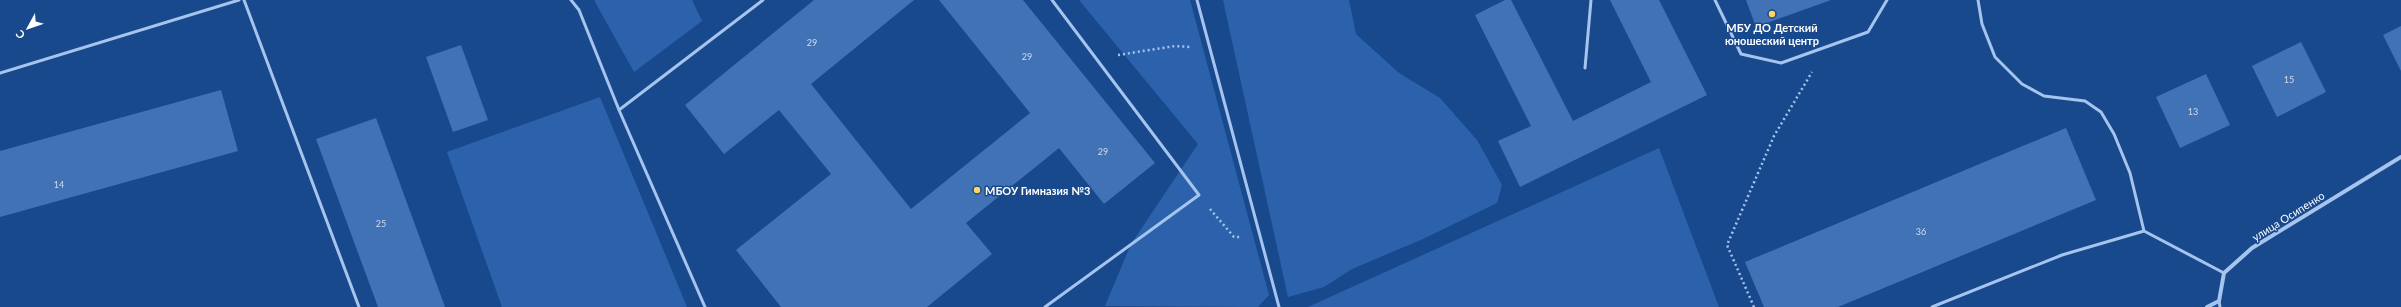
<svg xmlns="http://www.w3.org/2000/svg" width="2401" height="307" font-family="Lato,sans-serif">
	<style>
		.green { fill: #2c62ac }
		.building { fill: #4172b6 }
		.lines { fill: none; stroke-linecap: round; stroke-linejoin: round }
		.path { stroke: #a5c4ee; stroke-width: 2.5; stroke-dasharray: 2 3; stroke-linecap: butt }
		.service { stroke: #a5c4ee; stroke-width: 3 }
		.minor { stroke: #a5c4ee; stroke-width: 4 }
		.poi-dot { fill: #ffd562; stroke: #19498d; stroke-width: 1.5 }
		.labels { text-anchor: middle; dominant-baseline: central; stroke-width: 3; stroke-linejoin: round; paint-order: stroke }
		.number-label { font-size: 9px; fill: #d0dced }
		.poi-label { font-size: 11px; font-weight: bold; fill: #fff; stroke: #19498d }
		.street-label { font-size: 11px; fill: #fff; stroke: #19498d }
	</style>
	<rect width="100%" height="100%" fill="#19498d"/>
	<path class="green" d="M 594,0 L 692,0 L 702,21 L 634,72 Z
		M 1079,0 L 1190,0 L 1269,295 L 1258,307 L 1105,306 L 1131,244 L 1198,144 Z
		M 1223,0 L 1349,0 L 1356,34 L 1399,73 L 1440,98 L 1477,140 L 1502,185 L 1497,203 L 1423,239 L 1352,269 L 1324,287 L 1288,297 Z
		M 600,97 L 687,307 L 502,307 L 447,152 Z
		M 1659,148 L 1719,307 L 1308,307 Z"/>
	<path class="building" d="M 814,0 L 914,0 L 811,84 L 911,209 L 1030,113 L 939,0 L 1023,0 L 1155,163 L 1104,204 L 1059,148 L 966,223 L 992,254 L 927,307 L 781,307 L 736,250 L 831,174 L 779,110 L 724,154 L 685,105 Z
		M 1505,0 L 1511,0 L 1573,121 L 1651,82 L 1610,0 L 1659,0 L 1707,95 L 1520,187 L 1498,141 L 1531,126 L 1475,15 Z
		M 1746,0 L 1831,0 L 1756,27 Z
		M 2401,26 L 2401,71 L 2383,35 Z
		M 2301,42 L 2326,92 L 2277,117 L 2252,66 Z
		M 461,45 L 488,120 L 453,132 L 426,57 Z
		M 2206,74 L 2230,125 L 2180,148 L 2156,97 Z
		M 221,90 L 238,151 L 0,217 L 0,151 Z
		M 376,118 L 445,307 L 378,307 L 316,139 Z
		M 2066,128 L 2096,200 L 1838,307 L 1764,307 L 1745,262 Z"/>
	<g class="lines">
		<path class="path" d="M 1118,55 L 1175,46 L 1190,47
			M 1210,209 L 1234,237 L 1240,237
			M 1754,307 L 1727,245 L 1774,136 L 1812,72"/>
		<path class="service" d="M 244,0 L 359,307
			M 571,0 L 579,10 L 619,110 L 705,307
			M 1197,0 L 1279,307
			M 1715,0 L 1741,54 L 1781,63 L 1868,32 L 1887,0
			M 1978,0 L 1982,24 L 1995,57 L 2022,84 L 2044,96 L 2085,101 L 2101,112 L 2114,134 L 2130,173 L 2144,231
			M 1585,68 L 1591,0
			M 0,73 L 239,0
			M 619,110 L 763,0
			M 2219,301 L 2220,307
			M 1045,307 L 1199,195 L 1052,0
			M 1932,307 L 2062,255 L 2144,231 L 2224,273"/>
		<path class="minor" d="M 2207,307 L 2219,301 L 2224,273 L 2252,248 L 2401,157"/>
	</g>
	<g class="poi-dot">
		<circle cx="1772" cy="14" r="4"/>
		<circle cx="977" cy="190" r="4"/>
	</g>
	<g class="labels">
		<g class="number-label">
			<text x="812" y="42">29</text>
			<text x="1027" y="56">29</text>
			<text x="2289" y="79">15</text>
			<text x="2193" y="111">13</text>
			<text x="1103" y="151">29</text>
			<text x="59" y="184">14</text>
			<text x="381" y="223">25</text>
			<text x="1921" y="231">36</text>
		</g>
		<g class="poi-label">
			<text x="1772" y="27">МБУ ДО Детский<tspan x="1772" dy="13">юношеский центр</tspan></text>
			<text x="985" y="190" text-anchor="start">МБОУ Гимназия №3</text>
		</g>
		<g class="street-label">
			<text transform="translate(2288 216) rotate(-32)">улица Осипенко</text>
		</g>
	</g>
	<g transform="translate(28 28) rotate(230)" stroke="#19498d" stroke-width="3" paint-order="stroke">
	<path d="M0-3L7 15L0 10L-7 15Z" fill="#ffffff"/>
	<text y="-6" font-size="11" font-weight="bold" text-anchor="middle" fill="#ffffff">С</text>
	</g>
</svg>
